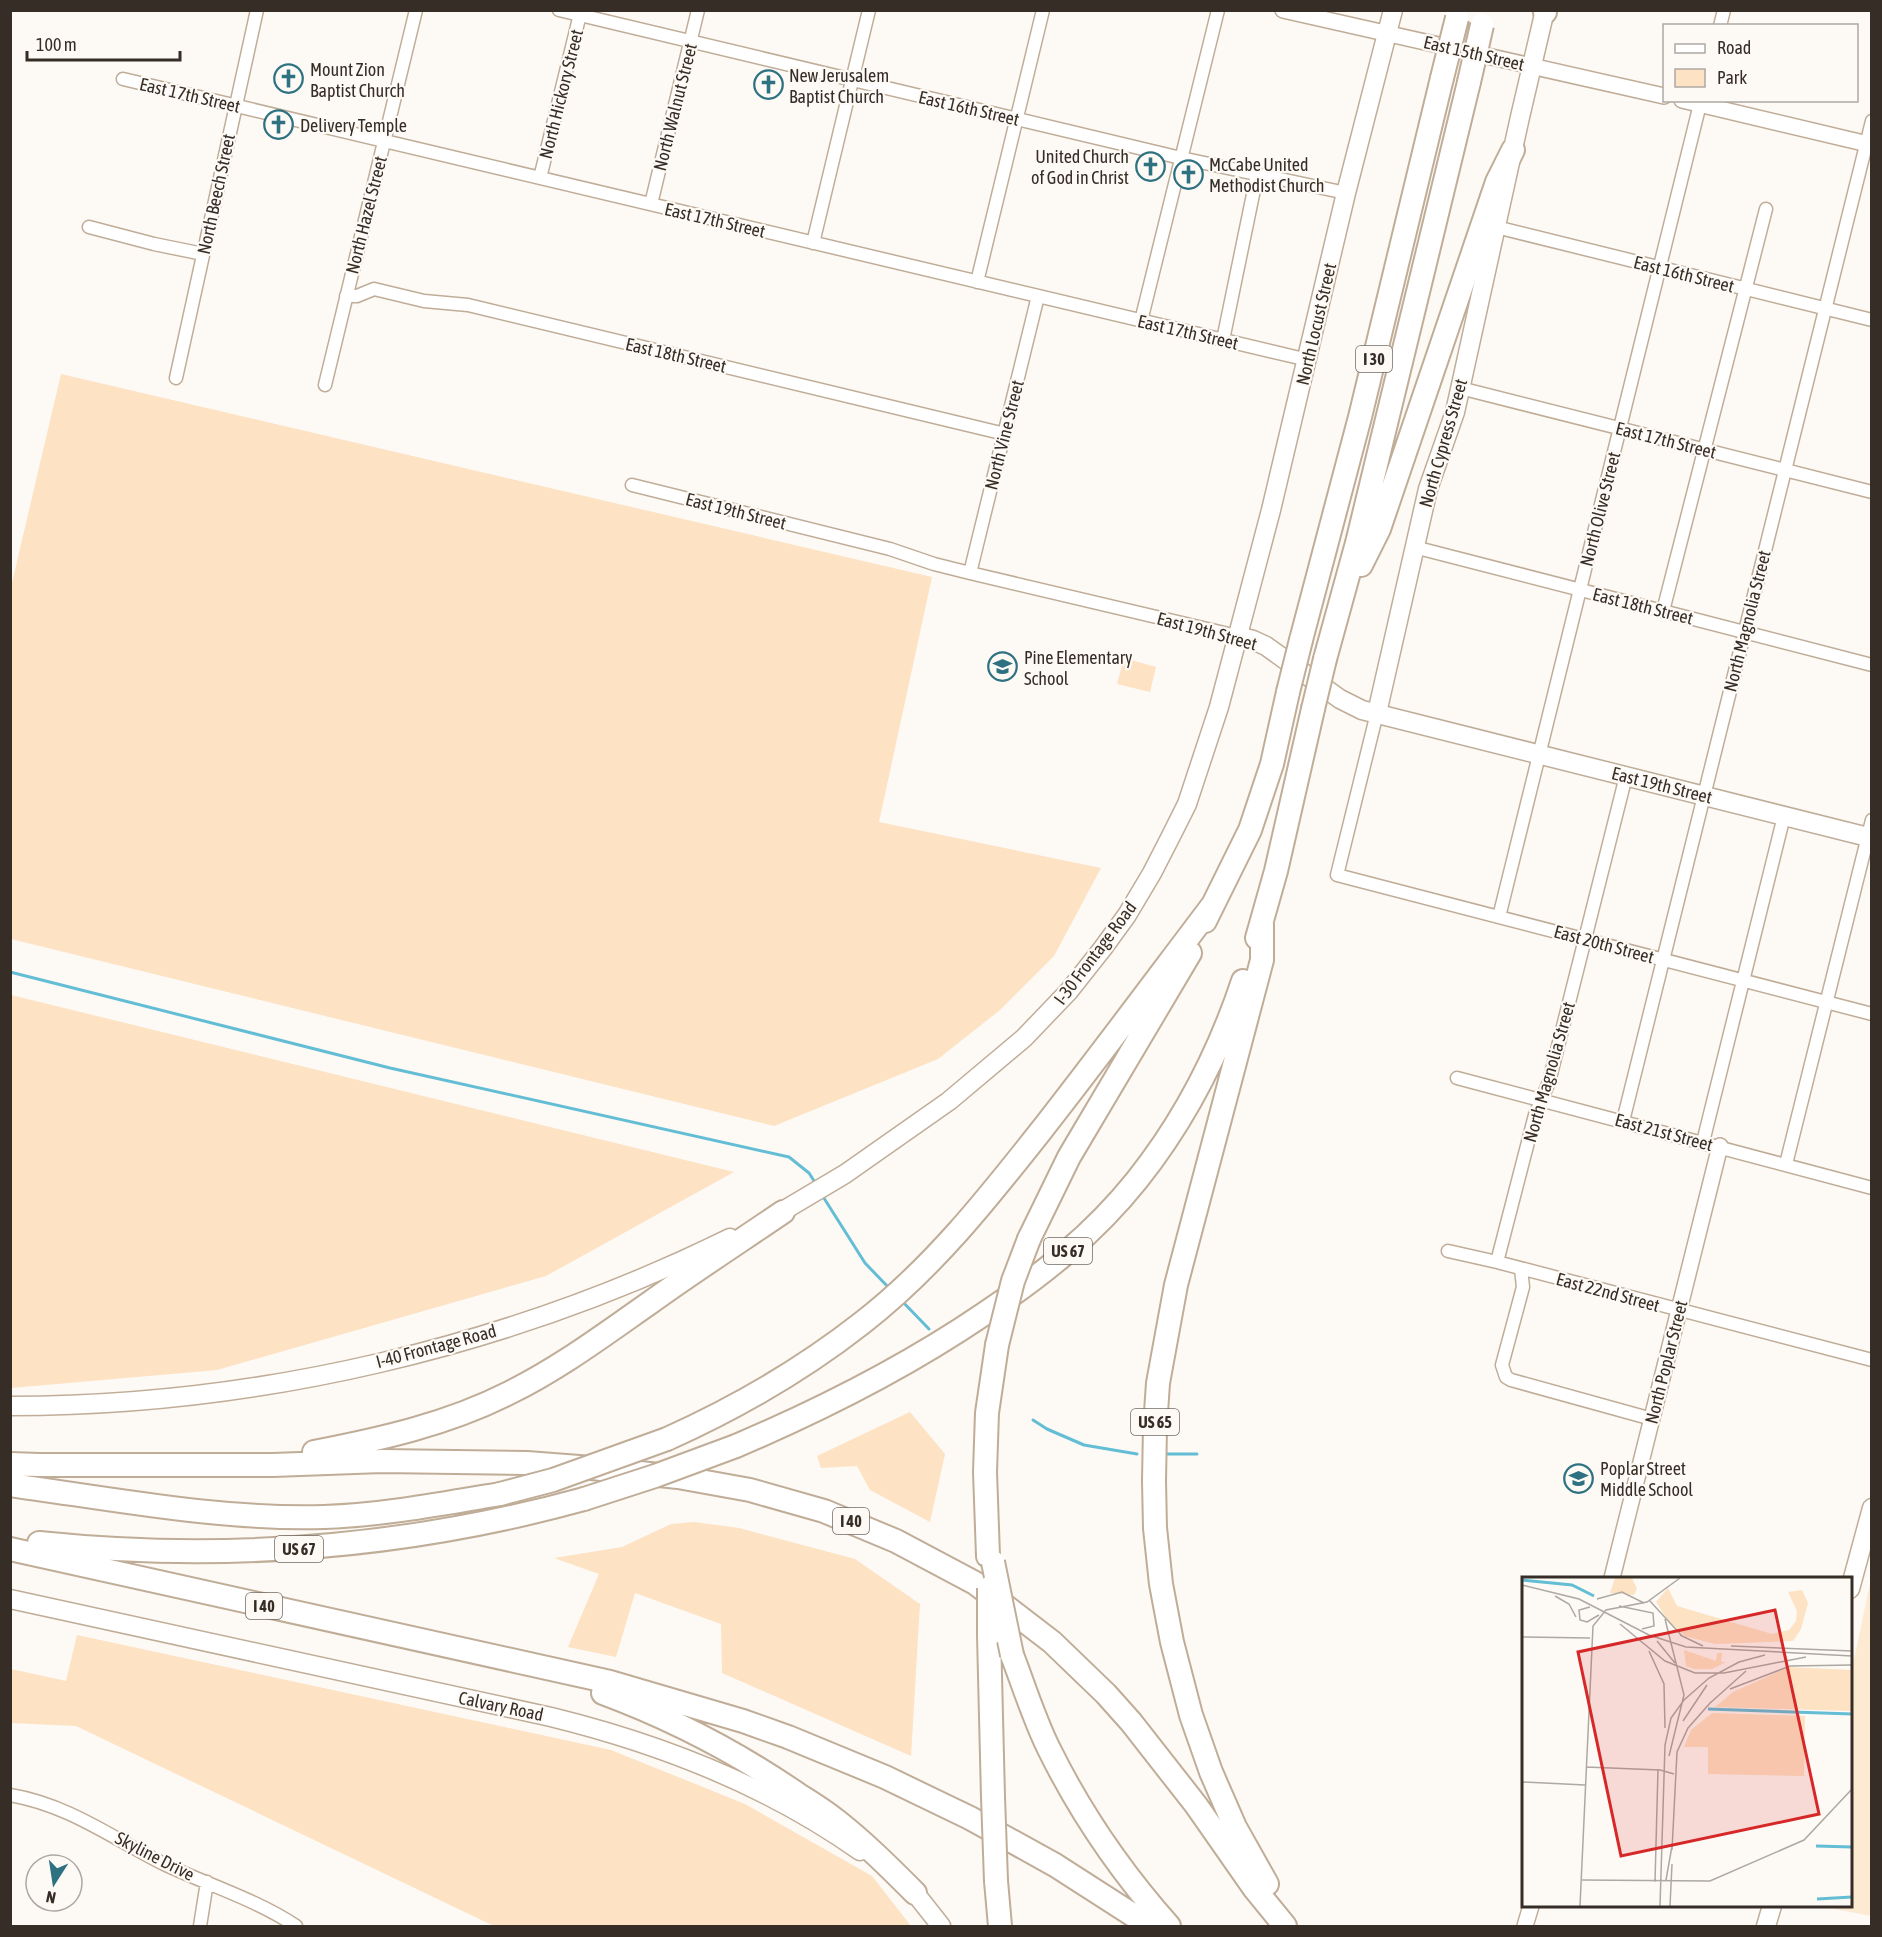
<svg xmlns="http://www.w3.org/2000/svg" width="1882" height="1937" font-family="'Asap Condensed',sans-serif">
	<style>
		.built { fill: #fdead3 }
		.green { fill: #fde2c3 }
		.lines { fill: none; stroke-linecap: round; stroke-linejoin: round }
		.stream { stroke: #63bed5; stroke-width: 3 }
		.minor-casing { stroke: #c0ad98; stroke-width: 15 }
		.tertiary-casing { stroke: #c0ad98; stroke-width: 18 }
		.secondary-casing { stroke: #c0ad98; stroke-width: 21 }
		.motorway-casing { stroke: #c0ad98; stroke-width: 26 }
		.minor { stroke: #fff; stroke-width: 12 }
		.tertiary { stroke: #fff; stroke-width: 15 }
		.secondary { stroke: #fff; stroke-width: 18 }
		.motorway { stroke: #fff; stroke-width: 22 }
		.motorway-bridge-casing { stroke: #c0ad98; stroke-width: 26; stroke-linecap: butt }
		.motorway-bridge { stroke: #fff; stroke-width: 22 }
		.labels { text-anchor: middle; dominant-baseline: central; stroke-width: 4.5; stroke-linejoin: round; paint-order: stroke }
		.shield { fill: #fdf9f5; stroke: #726b64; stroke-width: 1.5 }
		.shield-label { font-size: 16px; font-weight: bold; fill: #362e26 }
		.street-label { font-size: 18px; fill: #362e26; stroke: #fdf9f5 }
		.poi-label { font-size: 18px; fill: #362e26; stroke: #fdf9f5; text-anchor: start }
		.inset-river { fill: none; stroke: #63bed5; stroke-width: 3 }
		.inset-road { fill: none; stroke: #ada8a2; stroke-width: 1.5 }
		.view { fill: #d62828; fill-opacity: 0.15; stroke: #d62828; stroke-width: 3 }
		.inset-edge { fill: none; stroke: #362e26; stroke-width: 3 }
	</style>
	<rect width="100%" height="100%" fill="#fdf9f5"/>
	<path class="built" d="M 1871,1579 L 1872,1916 L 1871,1916 L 1819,1906 L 1850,1906 L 1851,1674 Z"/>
	<path class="green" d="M 61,374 L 932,577 L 879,822 L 1101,868 L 1054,956 L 1000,1010 L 938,1059 L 774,1126 L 11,939 L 11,587 Z
		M 1124,658 L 1156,667 L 1150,692 L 1117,684 Z
		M 11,995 L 734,1172 L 546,1276 L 217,1370 L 11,1388 Z
		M 910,1412 L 945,1454 L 930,1522 L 870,1490 L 857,1466 L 821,1468 L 817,1456 Z
		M 694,1522 L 739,1528 L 855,1559 L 920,1604 L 911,1756 L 722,1673 L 721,1624 L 635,1593 L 616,1657 L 568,1647 L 599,1574 L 554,1558 L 622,1547 L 671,1524 Z
		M 77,1635 L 611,1750 L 745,1804 L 872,1876 L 911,1926 L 494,1926 L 76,1726 L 11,1723 L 11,1669 L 66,1681 Z"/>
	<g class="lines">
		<path class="stream" d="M 10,972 L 390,1068 L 789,1157 L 809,1173 L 816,1184
			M 822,1195 L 865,1263 L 890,1289
			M 901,1300 L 929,1329
			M 1033,1420 L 1047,1429 L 1084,1445 L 1137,1454
			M 1167,1454 L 1197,1454"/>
		<defs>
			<path id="minor" d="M 559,10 L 1181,158 L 1346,193
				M 1720,26 L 1724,10
				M 123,79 L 1308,360
				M 540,178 L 581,10
				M 651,204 L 698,10
				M 89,227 L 154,244 L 203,254
				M 1496,227 L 1872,320
				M 813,243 L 869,10
				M 977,282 L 1043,10
				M 346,296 L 357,296 L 374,289 L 424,301 L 468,305 L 1005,434
				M 1141,321 L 1218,10
				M 1223,340 L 1257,175
				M 176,378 L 257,10
				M 325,385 L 416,10
				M 1460,388 L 1872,492
				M 632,485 L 890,549 L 934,564 L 970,573 L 1237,636
				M 1414,547 L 1872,665
				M 970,573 L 1038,296
				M 1663,611 L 1766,209
				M 1377,713 L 1337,875 L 1872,1014
				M 1499,917 L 1701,100
				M 1457,1078 L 1872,1188
				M 1623,1121 L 1872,121
				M 1703,1142 L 1784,816
				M 1786,1164 L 1872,820
				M 1448,1251 L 1497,1262 L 1872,1360
				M 1497,1262 L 1535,1115 L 1549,1082 L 1626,776
				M 1521,1269 L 1523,1287 L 1502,1365 L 1506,1377 L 1511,1380 L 1652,1419
				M 10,1795 C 69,1805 112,1838 164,1864 C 208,1885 255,1899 296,1926
				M 200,1926 L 207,1882"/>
			<path id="tertiary" d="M 1283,10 L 1664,96
				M 1682,100 L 1872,145
				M 1612,1578 L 1720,1146
				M 1525,1926 L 1531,1906"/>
			<path id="secondary" d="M 1237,636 L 1253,640 L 1266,646 L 1340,699 L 1362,710 L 1872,838
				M 1377,713 L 1428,489 L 1455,412 L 1520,117 L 1545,10
				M 771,1218 L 845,1174 L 949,1101 L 1024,1038 L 1069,991 L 1103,948 L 1127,915 L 1152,873 L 1171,836 L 1187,804 L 1219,707 L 1271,510 L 1346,193 L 1393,10
				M 10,1406 C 257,1406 509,1347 730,1238
				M 1850,1589 L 1872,1508
				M 10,1599 L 551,1717 C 661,1744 767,1785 860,1851
				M 906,1886 L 915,1893 L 941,1926
				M 1766,1926 L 1772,1906"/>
			<path id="motorway" d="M 1545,12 L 1545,10
				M 1361,565 L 1379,529 L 1497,182 L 1513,150
				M 1301,640 L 1360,417 L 1442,78
				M 1325,659 L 1357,543 L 1469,82
				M 1205,921 L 1250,830 L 1272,764 L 1288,692
				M 1262,924 L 1262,960 L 1176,1285 L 1158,1383 L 1155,1427 L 1154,1481 L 1155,1528 L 1161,1584 L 1172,1642 L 1191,1715 L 1211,1772 L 1235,1827 L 1267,1884
				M 1257,938 L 1276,871 L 1313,709
				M 1029,1239 L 1069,1157 L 1190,953
				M 667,1439 C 736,1408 802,1370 862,1323 C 933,1268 988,1198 1044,1127 C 1101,1054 1156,980 1212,906
				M 736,1446 C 823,1409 906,1367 984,1314 C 1041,1276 1094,1234 1137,1180 C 1184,1121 1219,1053 1243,981
				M 314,1452 C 381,1439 448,1424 509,1393 C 560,1368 605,1334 651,1302 C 694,1271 739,1242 783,1212
				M 10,1464 L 39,1465 L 273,1465 L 382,1461 L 527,1463 L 592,1468 L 678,1477 L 750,1490 L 824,1511 L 896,1541 L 975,1583 L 1052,1642 L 1106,1694 L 1131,1722 L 1196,1805 L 1254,1888 L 1285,1926
				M 10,1485 C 112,1499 221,1520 324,1517 C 383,1515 441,1504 500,1494
				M 39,1543 C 223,1562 406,1548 584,1499
				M 10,1549 L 610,1682 L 743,1721 L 788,1737 L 885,1777 L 970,1818 L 1055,1865 L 1150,1926
				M 988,1556 L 985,1472 L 987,1413 L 997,1345
				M 989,1635 L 993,1797
				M 1012,1655 C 1024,1686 1034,1719 1049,1749 C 1081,1814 1121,1872 1169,1926
				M 603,1693 C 673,1719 738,1753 799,1795 C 812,1803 825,1811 837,1821 C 865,1843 890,1868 915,1893
				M 996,1881 L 1000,1926"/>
		</defs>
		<use href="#minor" class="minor-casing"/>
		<use href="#tertiary" class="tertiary-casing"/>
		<use href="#secondary" class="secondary-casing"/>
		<use href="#motorway" class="motorway-casing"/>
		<use href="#minor" class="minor"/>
		<use href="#tertiary" class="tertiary"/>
		<use href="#secondary" class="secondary"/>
		<use href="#motorway" class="motorway"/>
		<defs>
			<path id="motorway-bridge" d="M 1442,78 L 1457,18
				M 1469,82 L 1482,25
				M 1288,692 L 1301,640
				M 1313,709 L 1325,659
				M 997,1345 L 1013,1281 L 1029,1239
				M 500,1494 L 553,1480 L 667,1439
				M 584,1499 L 655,1476 L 736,1446
				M 993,1562 L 1012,1655
				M 989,1588 L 989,1635
				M 993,1797 L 996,1881"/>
		</defs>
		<use href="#motorway-bridge" class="motorway-bridge-casing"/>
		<use href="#motorway-bridge" class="motorway-bridge"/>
	</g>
	<defs>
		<symbol id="church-ring" viewBox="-11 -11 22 22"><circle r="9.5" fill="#fdf9f5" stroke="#2e7282" stroke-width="1.5"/><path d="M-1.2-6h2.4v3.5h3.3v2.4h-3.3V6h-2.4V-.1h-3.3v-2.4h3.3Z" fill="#2e7282"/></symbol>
		<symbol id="school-ring" viewBox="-11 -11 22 22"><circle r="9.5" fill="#fdf9f5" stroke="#2e7282" stroke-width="1.5"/><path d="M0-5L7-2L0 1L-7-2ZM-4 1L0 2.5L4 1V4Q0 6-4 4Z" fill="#2e7282"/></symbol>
	</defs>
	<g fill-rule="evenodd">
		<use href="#church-ring" x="272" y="62" width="33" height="33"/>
		<use href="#church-ring" x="752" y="68" width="33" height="33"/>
		<use href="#church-ring" x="262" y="108" width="33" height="33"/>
		<use href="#church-ring" x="1134" y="150" width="33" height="33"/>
		<use href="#church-ring" x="1172" y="158" width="33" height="33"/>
		<use href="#school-ring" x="986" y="650" width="33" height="33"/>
		<use href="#school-ring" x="1562" y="1462" width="33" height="33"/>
	</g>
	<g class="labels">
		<g class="shield">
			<rect x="1356" y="346" width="36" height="26" rx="4.5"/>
			<rect x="1044" y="1238" width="48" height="26" rx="4.5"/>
			<rect x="1131" y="1409" width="48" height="26" rx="4.5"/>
			<rect x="833" y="1508" width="36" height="26" rx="4.5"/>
			<rect x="275" y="1536" width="48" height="26" rx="4.5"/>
			<rect x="246" y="1593" width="36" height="26" rx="4.5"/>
		</g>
		<g class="shield-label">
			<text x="1374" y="359">I 30</text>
			<text x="1068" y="1251">US 67</text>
			<text x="1155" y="1422">US 65</text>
			<text x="851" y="1521">I 40</text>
			<text x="299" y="1549">US 67</text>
			<text x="264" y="1606">I 40</text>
		</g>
		<g class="street-label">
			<text transform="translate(1474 53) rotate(13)">East 15th Street</text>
			<text transform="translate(561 94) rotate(-76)">North Hickory Street</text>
			<text transform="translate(190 95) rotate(13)">East 17th Street</text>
			<text transform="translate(675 107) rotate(-76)">North Walnut Street</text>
			<text transform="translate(969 108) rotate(13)">East 16th Street</text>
			<text transform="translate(216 194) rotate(-78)">North Beech Street</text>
			<text transform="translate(366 215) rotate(-76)">North Hazel Street</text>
			<text transform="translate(715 220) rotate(13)">East 17th Street</text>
			<text transform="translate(1684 274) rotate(14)">East 16th Street</text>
			<text transform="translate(1316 324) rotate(-77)">North Locust Street</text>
			<text transform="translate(1188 332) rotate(13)">East 17th Street</text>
			<text transform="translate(676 355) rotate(13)">East 18th Street</text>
			<text transform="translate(1004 435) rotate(-76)">North Vine Street</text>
			<text transform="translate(1666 440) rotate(14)">East 17th Street</text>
			<text transform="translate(1443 443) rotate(-74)">North Cypress Street</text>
			<text transform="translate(1600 509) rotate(-76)">North Olive Street</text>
			<text transform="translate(736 511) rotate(14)">East 19th Street</text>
			<text transform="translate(1643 606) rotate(14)">East 18th Street</text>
			<text transform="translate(1747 621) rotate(-76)">North Magnolia Street</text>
			<text transform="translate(1207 631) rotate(15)">East 19th Street</text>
			<text transform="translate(1662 785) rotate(14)">East 19th Street</text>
			<text transform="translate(1604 944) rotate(15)">East 20th Street</text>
			<text transform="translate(1095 953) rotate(-53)">I-30 Frontage Road</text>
			<text transform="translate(1549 1072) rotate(-74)">North Magnolia Street</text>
			<text transform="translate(1664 1132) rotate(15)">East 21st Street</text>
			<text transform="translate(1608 1292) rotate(15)">East 22nd Street</text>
			<text transform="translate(436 1346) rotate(-15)">I-40 Frontage Road</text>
			<text transform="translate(1666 1362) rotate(-76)">North Poplar Street</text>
			<text transform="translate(501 1706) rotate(12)">Calvary Road</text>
			<text transform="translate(155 1856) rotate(27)">Skyline Drive</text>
		</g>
		<g class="poi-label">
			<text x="310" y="69">Mount Zion<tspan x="310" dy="21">Baptist Church</tspan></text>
			<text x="789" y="75">New Jerusalem<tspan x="789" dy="21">Baptist Church</tspan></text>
			<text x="300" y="125">Delivery Temple</text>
			<text x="1129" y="156" text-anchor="end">United Church<tspan x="1129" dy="21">of God in Christ</tspan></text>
			<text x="1209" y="164">McCabe United<tspan x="1209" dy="21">Methodist Church</tspan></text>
			<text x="1024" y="657">Pine Elementary<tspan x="1024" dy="21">School</tspan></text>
			<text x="1600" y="1468">Poplar Street<tspan x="1600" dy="21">Middle School</tspan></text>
		</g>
	</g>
	<g transform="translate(1522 1577)">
		<rect width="330" height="330" fill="#fdf9f5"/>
		<path d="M 93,1 L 110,1 L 115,12 L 112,18 L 88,16 ZM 146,11 L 155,29 L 250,57 L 267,53 L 274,44 L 275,34 L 266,15 L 280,13 L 286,26 L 279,52 L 271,64 L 193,67 L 163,59 L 147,45 L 134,25 ZM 162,73 L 194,84 L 195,76 L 200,76 L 199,85 L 204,85 L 190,92 L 172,92 L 164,89 ZM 267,90 L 330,93 L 330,134 L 193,130 L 211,115 ZM 190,136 L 283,139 L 282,199 L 186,197 L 186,170 L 162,170 L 169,153 Z" fill="#fde2c3"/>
		<path class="inset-river" d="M 0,3 L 50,8 L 72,19M 186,132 L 330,137M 294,269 L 330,270M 295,322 L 330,320"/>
		<path class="inset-road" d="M 0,8 L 57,22 L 127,58 L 164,70 L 330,79M 33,19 L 47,27 L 54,40M 75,22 L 100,15 L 122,26M 127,23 L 160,59M 97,29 L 131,36 L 132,49 L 120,52M 68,30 L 57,33 L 58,43 L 65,45 L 77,38M 143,42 L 162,118 L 147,179M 98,47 L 143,84 L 173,96 L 202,96 L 284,80M 158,58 L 181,69M 0,60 L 68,61M 135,64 L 153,86M 209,69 L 330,74M 127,74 L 142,107 L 143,151M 208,112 L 268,89 L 330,88M 187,127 L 224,94M 161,144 L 185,108M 64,190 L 138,193 L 152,197M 0,205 L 63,208M 150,273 L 155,175 L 166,151 L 189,125M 60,303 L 188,304 L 282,263 L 330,212M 144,303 L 150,269M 133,305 L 136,192M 58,329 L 71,49 L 84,33 L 125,25 L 158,1M 138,329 L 143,168 L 149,141 L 162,123 L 187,101 L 217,85 L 243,78M 148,329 L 150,287"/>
		<path class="view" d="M 253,33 L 297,237 L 99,279 L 56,75 Z"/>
		<rect width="330" height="330" class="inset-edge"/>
	</g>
	<rect width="1882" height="1937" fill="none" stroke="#362e26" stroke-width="24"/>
	<rect x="1663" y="24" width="195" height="78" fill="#fdf9f5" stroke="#ada8a2" stroke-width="1.5"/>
	<rect x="1675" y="44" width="30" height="9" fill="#ffffff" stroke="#ada8a2" stroke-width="1.5"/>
	<text x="1717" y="54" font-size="18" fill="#362e26">Road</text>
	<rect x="1675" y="69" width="30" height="18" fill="#fde2c3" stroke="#ada8a2" stroke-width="1.5"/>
	<text x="1717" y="84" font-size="18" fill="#362e26">Park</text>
	<g transform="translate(54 1883) rotate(192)"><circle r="28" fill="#fdf9f5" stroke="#ada8a2" stroke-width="1.5"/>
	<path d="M0-4.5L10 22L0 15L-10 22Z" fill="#2e7282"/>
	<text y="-9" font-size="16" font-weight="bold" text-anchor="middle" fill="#362e26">N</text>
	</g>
	<path d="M27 51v9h153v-9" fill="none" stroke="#362e26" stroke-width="3"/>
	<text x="36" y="51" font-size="18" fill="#362e26" stroke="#fdf9f5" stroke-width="4.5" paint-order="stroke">100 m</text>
</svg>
